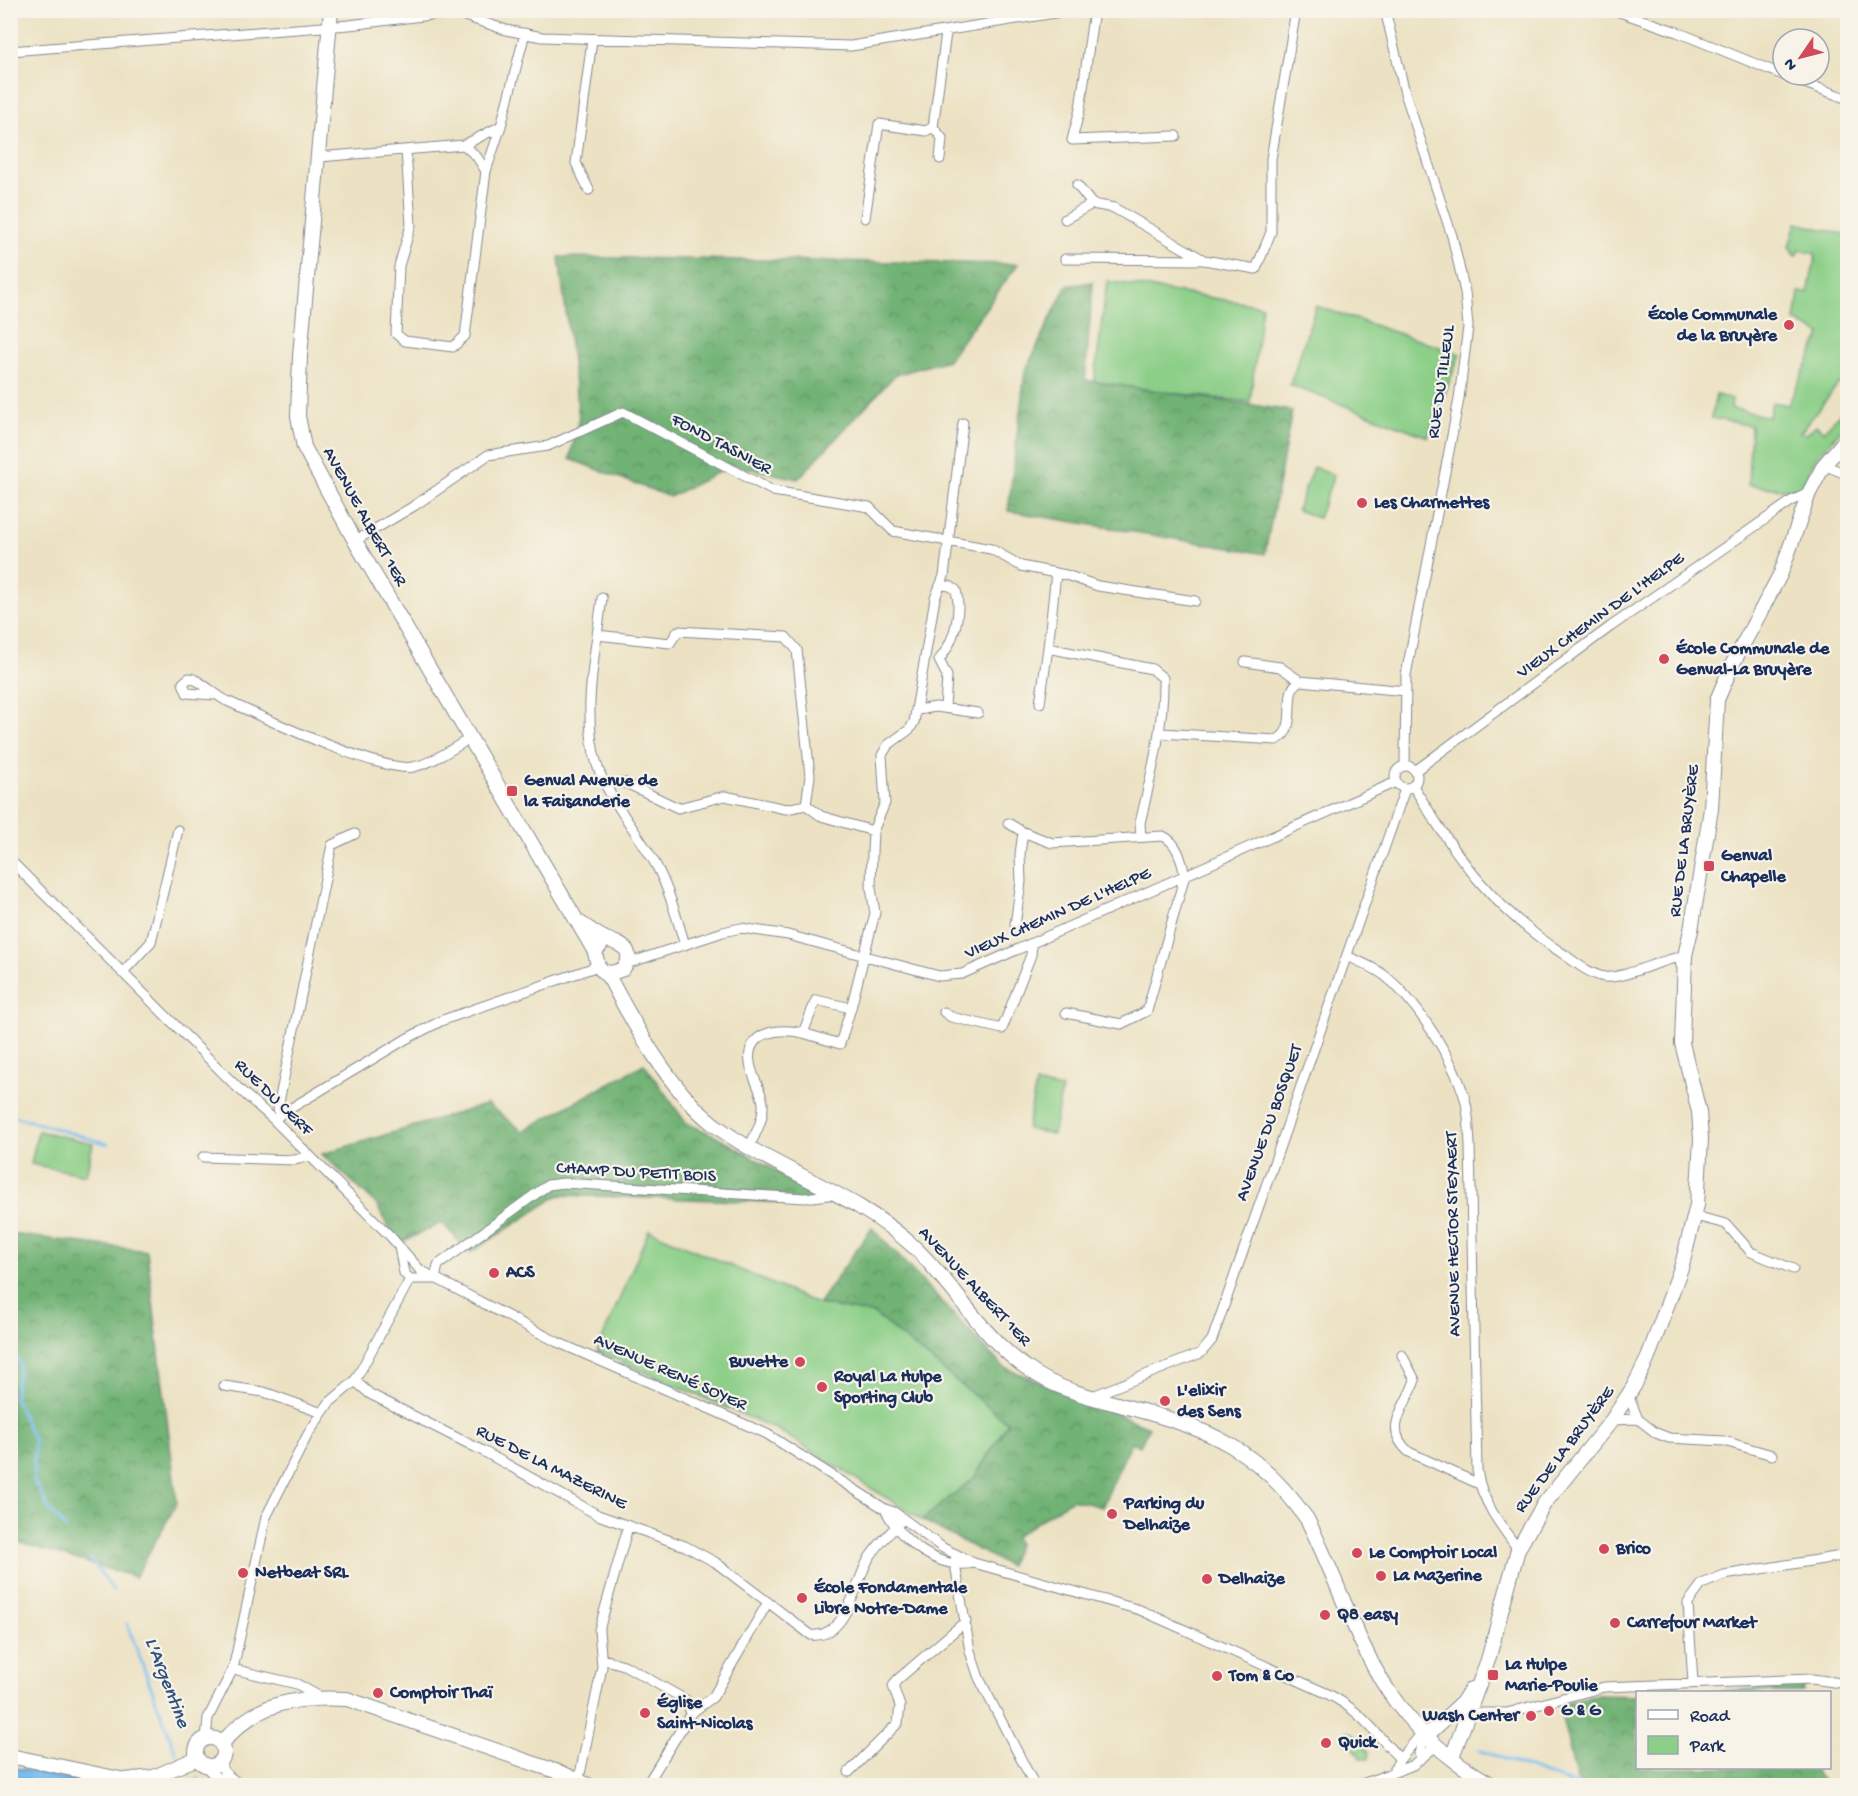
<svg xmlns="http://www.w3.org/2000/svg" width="1858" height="1796" font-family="'Gochi Hand',sans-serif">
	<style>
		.green { fill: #8ccf88; stroke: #547f73; stroke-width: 1.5 }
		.forest { fill: url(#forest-crowns); stroke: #467069; stroke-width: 1.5 }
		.water { fill: url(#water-ripples); stroke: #4976a6; stroke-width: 1.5 }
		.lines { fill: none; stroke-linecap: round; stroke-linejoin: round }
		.stream { stroke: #77beef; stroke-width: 3 }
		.street-casing { stroke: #848890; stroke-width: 11 }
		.secondary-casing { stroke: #848890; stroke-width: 16 }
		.street { stroke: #fff; stroke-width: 9 }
		.secondary { stroke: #fff; stroke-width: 14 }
		.poi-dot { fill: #d1495b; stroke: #f7f3e8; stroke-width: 2 }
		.labels { text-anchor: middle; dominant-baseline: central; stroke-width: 4.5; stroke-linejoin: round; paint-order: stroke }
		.poi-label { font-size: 18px; font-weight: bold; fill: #1b2f5e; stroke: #f7f3e8; text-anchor: start }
		.street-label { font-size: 18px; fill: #1b2f5e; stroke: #f7f3e8 }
		.water-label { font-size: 20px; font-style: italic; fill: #325382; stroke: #f7f3e8 }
	</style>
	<defs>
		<pattern id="forest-crowns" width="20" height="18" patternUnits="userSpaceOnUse" patternTransform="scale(1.5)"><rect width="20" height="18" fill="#71b274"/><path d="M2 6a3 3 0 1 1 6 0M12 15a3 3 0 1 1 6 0" fill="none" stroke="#5c9162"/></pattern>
		<pattern id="water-ripples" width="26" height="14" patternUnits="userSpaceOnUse" patternTransform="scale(1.5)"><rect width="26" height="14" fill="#77beef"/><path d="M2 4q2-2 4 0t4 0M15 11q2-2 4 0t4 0" fill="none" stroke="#619bc5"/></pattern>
	</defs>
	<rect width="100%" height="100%" fill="#f7f3e8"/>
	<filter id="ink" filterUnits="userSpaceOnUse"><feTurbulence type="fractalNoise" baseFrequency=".0167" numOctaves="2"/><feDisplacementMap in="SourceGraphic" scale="12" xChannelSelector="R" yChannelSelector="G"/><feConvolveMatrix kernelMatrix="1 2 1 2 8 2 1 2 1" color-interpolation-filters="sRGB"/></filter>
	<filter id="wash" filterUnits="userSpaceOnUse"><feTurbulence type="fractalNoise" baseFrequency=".008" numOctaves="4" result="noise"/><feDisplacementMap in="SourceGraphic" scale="24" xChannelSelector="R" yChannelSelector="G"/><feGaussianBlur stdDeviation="1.35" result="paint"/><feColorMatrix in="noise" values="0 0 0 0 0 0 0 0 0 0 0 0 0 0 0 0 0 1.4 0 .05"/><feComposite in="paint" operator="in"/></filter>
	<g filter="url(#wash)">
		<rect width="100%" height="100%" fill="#ece2c3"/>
		<path class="green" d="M 1796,223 L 1848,235 L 1847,389 L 1839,383 L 1800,433 L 1806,434 L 1816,425 L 1823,431 L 1847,407 L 1847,423 L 1816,458 L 1799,491 L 1748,485 L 1751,426 L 1711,418 L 1716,395 L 1732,399 L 1731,408 L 1769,417 L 1772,402 L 1788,405 L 1821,334 L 1795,321 L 1799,292 L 1808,293 L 1816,254 L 1799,250 L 1797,256 L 1794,255 L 1789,247 Z
			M 1107,281 L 1262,306 L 1250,402 L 1094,384 Z
			M 1316,306 L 1460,354 L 1428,437 L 1290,385 Z
			M 1313,467 L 1334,475 L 1318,518 L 1297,510 Z
			M 1036,1084 L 1062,1089 L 1053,1134 L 1027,1129 Z
			M 38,1131 L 93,1143 L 86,1175 L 31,1164 Z
			M 649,1230 L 818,1304 L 873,1313 L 1008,1423 L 974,1478 L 922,1520 L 778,1430 L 597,1351 Z
			M 1348,1731 L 1354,1734 L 1369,1752 L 1368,1759 L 1361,1759 L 1354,1748 L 1342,1740 Z"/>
		<path class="forest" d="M 559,257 L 1018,264 L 948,360 L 895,375 L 798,479 L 732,465 L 670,497 L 570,459 L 579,418 Z
			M 1093,282 L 1085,380 L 1292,411 L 1265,554 L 1008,511 L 1025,372 L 1066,286 Z
			M 644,1064 L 686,1123 L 718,1137 L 833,1204 L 559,1195 L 470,1253 L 442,1223 L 397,1244 L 376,1204 L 322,1154 L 487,1104 L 523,1131 Z
			M 872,1228 L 1003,1367 L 1149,1427 L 1140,1446 L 1131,1442 L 1102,1507 L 1072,1499 L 1014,1537 L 1018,1544 L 1009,1566 L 922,1520 L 974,1478 L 1008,1423 L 874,1314 L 818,1304 Z
			M 11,1234 L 147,1251 L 177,1503 L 135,1577 L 11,1540 Z
			M 1803,1686 L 1802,1692 L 1700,1692 Z
			M 1595,1695 L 1637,1696 L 1638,1768 L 1812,1768 L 1825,1783 L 1823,1786 L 1582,1785 L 1577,1781 L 1559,1705 Z"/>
		<path class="water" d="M 11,1767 L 95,1785 L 11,1785 Z"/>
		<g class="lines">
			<path class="stream" d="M 10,1115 L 108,1144
				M 10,1351 L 20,1362 L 14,1397 L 34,1441 L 34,1481 L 49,1509 L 66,1529
				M 90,1558 L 113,1590
				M 127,1624 L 176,1753
				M 1479,1750 L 1579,1786
				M 198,1779 L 203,1786"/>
		</g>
	</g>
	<g filter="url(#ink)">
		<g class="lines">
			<defs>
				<path id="street" d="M 1094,10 L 1080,109 L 1072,140 L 1176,136
					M 1385,10 L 1405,93 L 1452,236 L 1465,292 L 1468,327 L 1459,399 L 1406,675 L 1405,766
					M 1399,10 L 1406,10
					M 1614,10 L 1677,32 L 1783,75
					M 459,14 L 506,30 L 542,37 L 851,46 L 1073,10
					M 10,51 L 349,25 L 471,10
					M 1783,75 L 1848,99
					M 933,127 L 942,138 L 940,159
					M 464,145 L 477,157 L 486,171
					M 406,151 L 411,225 L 399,266 L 396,334 L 405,341 L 453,347 L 465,336 L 486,171 L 501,126
					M 319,157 L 464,145 L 501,126 L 525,33
					M 1077,185 L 1092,204
					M 589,190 L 576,163 L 592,40
					M 865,218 L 879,124 L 926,131 L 933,127 L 946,33
					M 1065,219 L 1092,204 L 1114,208 L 1202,259
					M 1065,259 L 1204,260 L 1256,269 L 1271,232 L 1271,159 L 1296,10
					M 1824,465 L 1848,475
					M 355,541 L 414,506 L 488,455 L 548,446 L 623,412 L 773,491 L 869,507 L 893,531 L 991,549 L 1021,566 L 1066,575 L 1098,586 L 1195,601
					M 1056,573 L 1048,648 L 1152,669 L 1163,678 C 1164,726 1151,776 1140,823 L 1141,836
					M 942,585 L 950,586 L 956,590 C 962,614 954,642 939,660 L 947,676 L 945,708
					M 602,598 C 596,651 581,713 597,765 C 608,799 640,835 657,867 C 670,892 677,919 685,945
					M 597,635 L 670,643 L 678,631 L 786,637 L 797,650 L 810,776 L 806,805
					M 1245,662 L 1280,667 L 1300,681
					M 213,695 L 187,693 L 183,683 L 189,678 C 199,678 215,696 227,701 C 262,717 381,773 413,767 C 433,763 453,748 471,738
					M 1040,703 L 1048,648
					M 917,710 L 936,707 L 978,713
					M 1161,733 L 1276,740 C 1301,730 1280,690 1300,681 L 1406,691
					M1395 777a11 11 0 1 1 22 0a11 11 0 1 1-22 0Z
					M 1415,771 L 1610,627 L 1793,500 L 1809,493
					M 605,783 L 626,783 L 678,808 L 725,796 L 786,809 L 806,805 L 821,816 L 873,831
					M 1413,786 C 1458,858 1491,908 1565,955 C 1576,963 1591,975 1605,977 C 1624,979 1661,959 1685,956
					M 1008,823 L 1023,832 L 1020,854 L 1021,882 L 1015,925
					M 1023,832 L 1052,843 L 1163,836 C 1178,843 1181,860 1185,875 L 1147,1011 L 1121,1024 L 1066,1013
					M 10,860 L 239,1089 L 273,1119 L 391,1237 L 420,1270
					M 1347,956 C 1360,962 1373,967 1384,975 C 1416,1000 1454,1060 1465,1099 C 1469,1113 1469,1130 1470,1145 L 1477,1470 C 1481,1500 1500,1525 1518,1549
					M 626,964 L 723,932 L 741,928 L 788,935 L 939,976 L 962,974 L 1396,782
					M 122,973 L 151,942 L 178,830
					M 944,1012 L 951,1017 L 1002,1029 L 1031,955 L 1032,944
					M 803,1033 L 840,1044 L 851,1008
					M 279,1116 L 278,1107 L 332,845 L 355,834
					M 273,1119 L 406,1039 L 443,1020 L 598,966
					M 749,1147 C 756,1133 764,1119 763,1103 C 761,1089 752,1077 750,1063 C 745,1030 781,1028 803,1033 L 816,1000 L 851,1008 L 875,913 L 871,888 L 872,853 L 873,831 L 885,803 L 882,755 L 888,745 L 910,729 L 914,722 L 935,598 L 944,576 L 963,423
					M 203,1157 L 295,1160 L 309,1156
					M 1695,1216 L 1726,1224 L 1751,1252 L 1793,1269
					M 399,1247 L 404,1273 L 410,1279
					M 420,1270 L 557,1342 L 767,1434 L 885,1509 L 894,1512 L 943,1548 L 974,1563 L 1140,1610 L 1326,1693 C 1362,1711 1373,1731 1400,1759
					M 410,1279 L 435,1279
					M 435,1279 L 438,1265 L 548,1185 L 564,1183 L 805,1198 L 835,1194
					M 1402,1355 L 1415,1380 C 1407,1406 1381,1428 1409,1452 L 1479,1484
					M 355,1381 L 370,1394 L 481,1450 L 598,1515 L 685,1546 L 715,1562 L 811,1635 C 847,1639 855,1583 869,1558 C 878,1544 891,1532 903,1519
					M 224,1386 L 264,1392 L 322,1413
					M 1628,1395 L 1638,1419
					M 1090,1397 L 1201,1353 L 1212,1340 L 1405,789
					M 1612,1420 L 1638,1419 L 1656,1433 L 1669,1438 L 1724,1441 L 1772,1455
					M 885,1509 C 900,1540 938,1571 974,1563
					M 956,1554 L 955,1564 L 970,1651 L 979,1678 L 1035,1786
					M 603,1659 L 624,1665 L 686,1700 L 691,1713
					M 233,1669 L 297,1684 L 322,1698
					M 1693,1683 L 1688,1603 L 1702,1584 L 1724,1575 L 1848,1555
					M 1466,1713 L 1507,1713 L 1604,1687 L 1812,1679 L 1848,1684
					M 1422,1733 L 1400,1759 L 1392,1773 L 1413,1765 L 1436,1746
					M 206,1739 L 208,1718 L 233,1669 L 266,1517 L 308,1434 L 329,1403 L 355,1381 L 410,1279
					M 1419,1753 L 1426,1736
					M 219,1763 L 225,1773 L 239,1784
					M 206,1766 C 215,1780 228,1783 243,1786
					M 849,1772 L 898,1723 L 900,1706 L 893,1686 L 897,1680 L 966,1621
					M 578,1784 L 602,1667 L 599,1630 L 628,1527
					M 646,1786 L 691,1713 L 713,1697 L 768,1602
					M 1357,1786 L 1392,1773"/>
				<path id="secondary" d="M 331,10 L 300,356 L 298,416 L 304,447 L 355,541 L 595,952
					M 577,921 C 587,927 596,935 606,939 C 620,945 637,948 623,969 L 612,973 L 605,972
					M 608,940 L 603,942 L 595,952 L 598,966 L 610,979 C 634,1025 671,1091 712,1123 C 775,1171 855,1192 914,1247 C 962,1292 986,1349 1048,1381 C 1074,1394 1103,1400 1131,1408 C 1210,1429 1258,1449 1307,1519 C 1335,1573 1356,1643 1389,1692 C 1415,1731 1453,1763 1494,1786
					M 1683,964 L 1691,930 L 1711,809 L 1717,700 L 1732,665 L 1781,573 L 1809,493 L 1824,465 L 1848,437
					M 1426,1736 L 1462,1703 L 1471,1689
					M196 1752a14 14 0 1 1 28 0a14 14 0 1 1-28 0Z
					M 221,1745 C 254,1702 296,1696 347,1699 L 564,1774 L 590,1786
					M 10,1756 L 125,1780 L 154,1777 L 197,1758
					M 1452,1757 L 1488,1660 L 1518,1549 L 1544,1504 L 1612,1420 L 1634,1386 L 1647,1360 L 1682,1265 L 1697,1205 L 1701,1139 L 1699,1112 L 1682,1043 L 1685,956"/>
			</defs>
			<use href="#street" class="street-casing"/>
			<use href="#secondary" class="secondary-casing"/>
			<use href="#street" class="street"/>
			<use href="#secondary" class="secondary"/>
		</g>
	</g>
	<g class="poi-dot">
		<circle cx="1789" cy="325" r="6"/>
		<circle cx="1362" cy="503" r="6"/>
		<circle cx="1664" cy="659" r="6"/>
		<rect x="506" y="785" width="12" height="12" rx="3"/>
		<rect x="1703" y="860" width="12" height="12" rx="3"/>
		<circle cx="494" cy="1273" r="6"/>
		<circle cx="800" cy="1362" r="6"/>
		<circle cx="822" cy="1387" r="6"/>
		<circle cx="1165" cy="1401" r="6"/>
		<circle cx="1112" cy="1514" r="6"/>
		<circle cx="1604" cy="1549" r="6"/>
		<circle cx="1357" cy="1553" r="6"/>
		<circle cx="243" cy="1573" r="6"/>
		<circle cx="1381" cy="1576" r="6"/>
		<circle cx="1207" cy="1579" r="6"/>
		<circle cx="802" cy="1598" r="6"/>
		<circle cx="1325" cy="1615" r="6"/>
		<circle cx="1615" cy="1623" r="6"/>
		<rect x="1487" y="1669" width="12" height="12" rx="3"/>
		<circle cx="1217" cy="1676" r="6"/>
		<circle cx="378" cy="1693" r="6"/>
		<circle cx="1549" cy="1711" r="6"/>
		<circle cx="645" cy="1713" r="6"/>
		<circle cx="1531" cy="1716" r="6"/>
		<circle cx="1326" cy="1743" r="6"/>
	</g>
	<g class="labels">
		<g class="poi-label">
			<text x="1777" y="315" text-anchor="end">École Communale<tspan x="1777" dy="21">de la Bruyère</tspan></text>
			<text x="1374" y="503">Les Charmettes</text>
			<text x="1676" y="649">École Communale de<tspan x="1676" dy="21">Genval-La Bruyère</tspan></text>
			<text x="524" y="781">Genval Avenue de<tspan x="524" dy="21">la Faisanderie</tspan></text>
			<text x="1721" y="856">Genval<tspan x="1721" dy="21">Chapelle</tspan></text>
			<text x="506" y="1273">ACS</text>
			<text x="788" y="1362" text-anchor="end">Buvette</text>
			<text x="834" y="1377">Royal La Hulpe<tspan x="834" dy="21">Sporting Club</tspan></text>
			<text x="1177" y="1391">L'elixir<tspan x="1177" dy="21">des Sens</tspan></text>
			<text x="1124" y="1504">Parking du<tspan x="1124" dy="21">Delhaize</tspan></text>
			<text x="1616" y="1549">Brico</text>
			<text x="1369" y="1553">Le Comptoir Local</text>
			<text x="255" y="1573">Netbeat SRL</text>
			<text x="1393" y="1576">La Mazerine</text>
			<text x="1219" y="1579">Delhaize</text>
			<text x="814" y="1588">École Fondamentale<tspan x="814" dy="21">Libre Notre-Dame</tspan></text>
			<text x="1337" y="1615">Q8 easy</text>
			<text x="1627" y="1623">Carrefour Market</text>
			<text x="1505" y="1665">La Hulpe<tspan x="1505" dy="21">Marie-Poulie</tspan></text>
			<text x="1229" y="1676">Tom &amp; Co</text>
			<text x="390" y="1693">Comptoir Thaï</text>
			<text x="657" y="1703">Église<tspan x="657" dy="21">Saint-Nicolas</tspan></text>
			<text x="1561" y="1711">G &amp; G</text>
			<text x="1519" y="1716" text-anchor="end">Wash Center</text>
			<text x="1338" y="1743">Quick</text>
		</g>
		<g class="street-label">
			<text transform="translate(1442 382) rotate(-82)">RUE DU TILLEUL</text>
			<text transform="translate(721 445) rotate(28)">FOND TASNIER</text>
			<text transform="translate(364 517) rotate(61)">AVENUE ALBERT 1ER</text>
			<text transform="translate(1601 616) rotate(-36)">VIEUX CHEMIN DE L'HELPE</text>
			<text transform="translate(1685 841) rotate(-83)">RUE DE LA BRUYÈRE</text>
			<text transform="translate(1058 914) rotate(-24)">VIEUX CHEMIN DE L'HELPE</text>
			<text transform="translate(273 1098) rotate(44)">RUE DU CERF</text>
			<text transform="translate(1270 1123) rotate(-70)">AVENUE DU BOSQUET</text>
			<text transform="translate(636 1173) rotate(3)">CHAMP DU PETIT BOIS</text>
			<text transform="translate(1454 1234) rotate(-91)">AVENUE HECTOR STEYAERT</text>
			<text transform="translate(974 1287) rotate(47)">AVENUE ALBERT 1ER</text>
			<text transform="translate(670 1373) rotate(24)">AVENUE RENÉ SOYER</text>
			<text transform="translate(1565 1450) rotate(-53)">RUE DE LA BRUYÈRE</text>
			<text transform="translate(551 1468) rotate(27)">RUE DE LA MAZERINE</text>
		</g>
		<g class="water-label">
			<text transform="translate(166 1683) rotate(69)">L'Argentine</text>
		</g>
	</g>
	<rect width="1858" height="1796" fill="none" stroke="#f7f3e8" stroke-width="36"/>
	<rect x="1636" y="1691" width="195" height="78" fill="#f7f3e8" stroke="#9fa5b1" stroke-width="1.5"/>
	<rect x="1648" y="1710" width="30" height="9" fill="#ffffff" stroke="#9fa5b1" stroke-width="1.5"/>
	<text x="1690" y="1721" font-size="18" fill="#1b2f5e">Road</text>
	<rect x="1648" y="1736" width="30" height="18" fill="#8ccf88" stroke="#9fa5b1" stroke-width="1.5"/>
	<text x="1690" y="1751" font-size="18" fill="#1b2f5e">Park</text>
	<g transform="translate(1801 57) rotate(235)"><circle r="28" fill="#f7f3e8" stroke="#9fa5b1" stroke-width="1.5"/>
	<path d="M0-4.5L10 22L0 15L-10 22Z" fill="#d1495b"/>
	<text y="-9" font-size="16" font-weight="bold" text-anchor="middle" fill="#1b2f5e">N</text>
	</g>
</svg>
